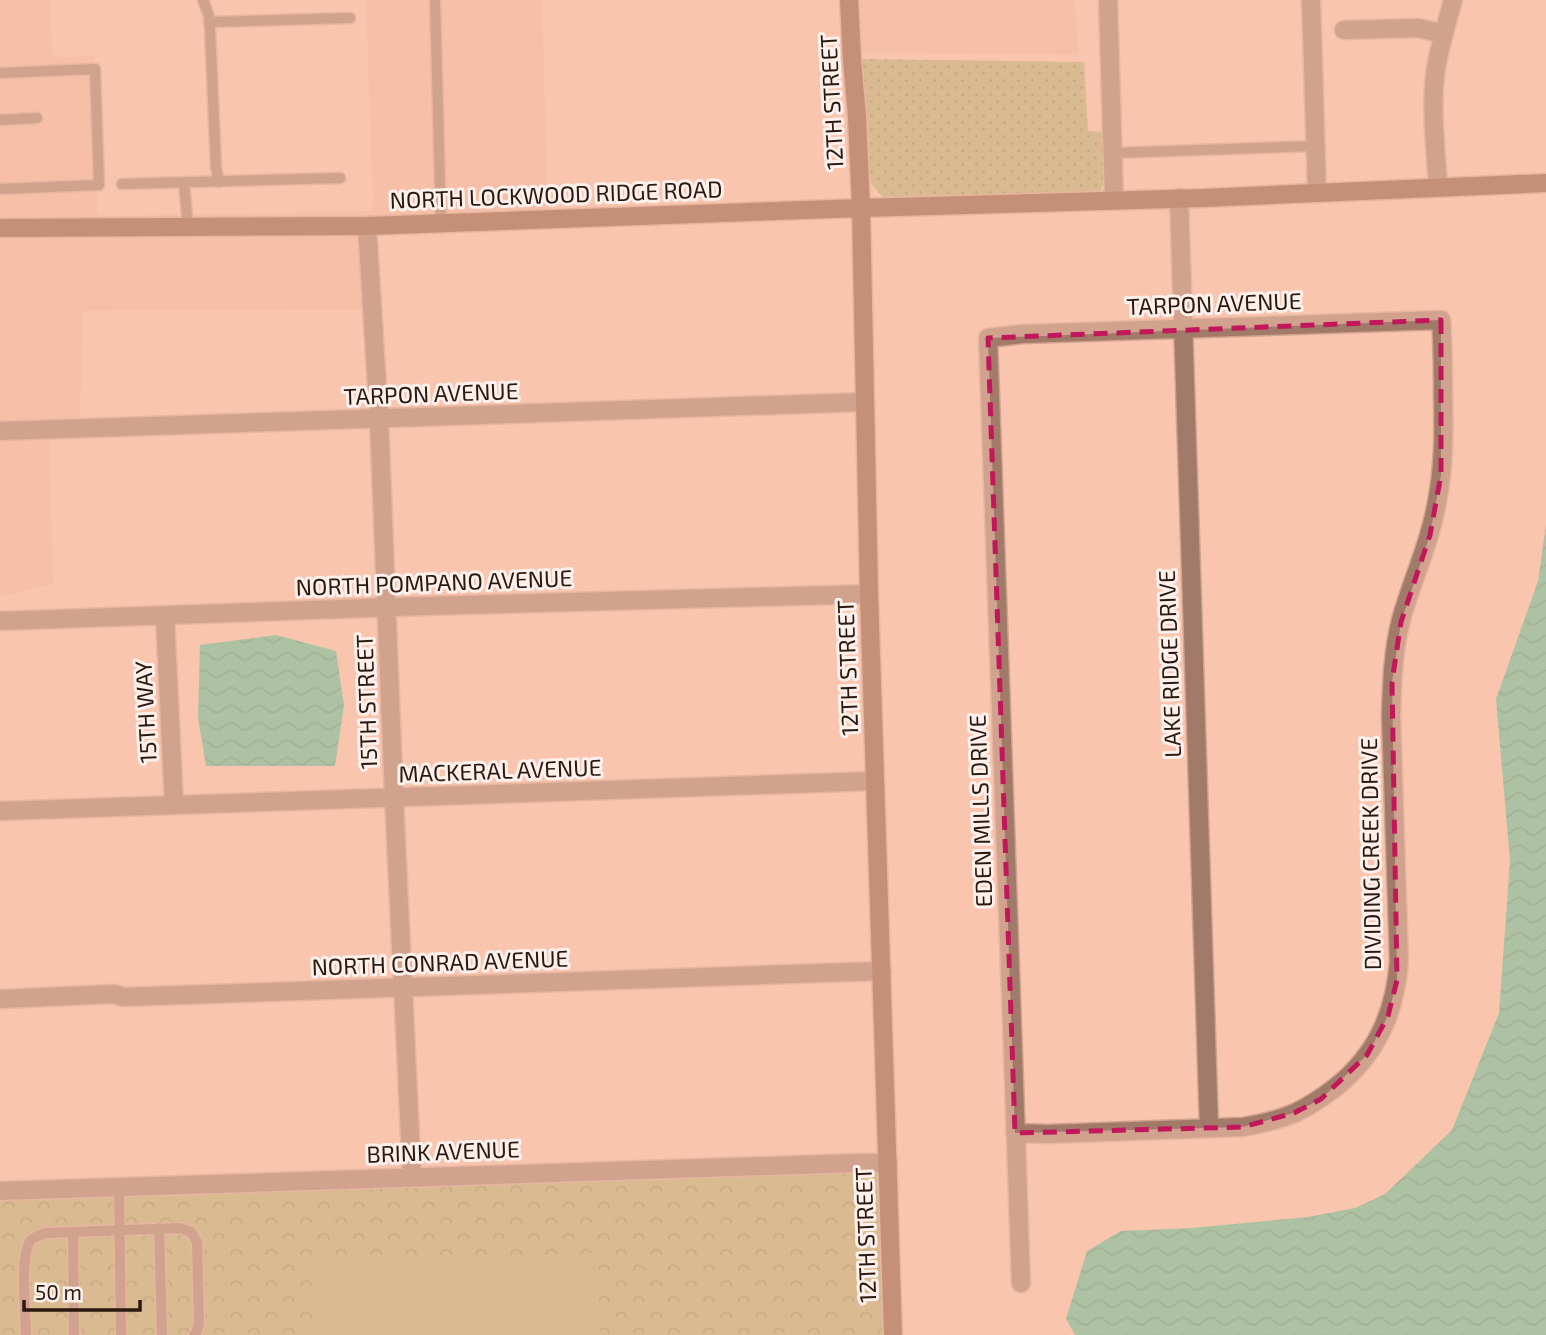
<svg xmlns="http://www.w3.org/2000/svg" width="1546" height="1335" font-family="'Exo 2',sans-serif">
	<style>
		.built { fill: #f3b99f }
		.grass { fill: url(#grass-dots) }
		.park { fill: url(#park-crowns) }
		.garden { fill: #b3ae6b }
		.water { fill: url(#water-waves) }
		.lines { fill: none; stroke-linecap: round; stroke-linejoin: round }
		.lane-casing { stroke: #d0a38e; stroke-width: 13 }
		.street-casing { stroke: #d0a38e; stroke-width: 21 }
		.secondary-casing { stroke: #d0a38e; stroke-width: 21 }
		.lane { stroke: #a17a69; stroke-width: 10 }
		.street { stroke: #a17a69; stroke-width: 18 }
		.secondary { stroke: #864f36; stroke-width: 18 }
		.marked { fill: none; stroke: #c2185b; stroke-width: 5; stroke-dasharray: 14 9; stroke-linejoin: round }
		.labels { text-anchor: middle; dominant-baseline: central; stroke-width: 6; stroke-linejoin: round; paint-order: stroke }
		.street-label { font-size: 23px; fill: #2b1910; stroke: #fbf0eb }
	</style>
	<defs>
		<pattern id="grass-dots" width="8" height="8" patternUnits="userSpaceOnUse" patternTransform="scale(1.75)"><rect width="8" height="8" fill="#b3ae6b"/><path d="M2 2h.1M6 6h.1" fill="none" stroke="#928d57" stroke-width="1.8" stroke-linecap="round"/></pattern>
		<pattern id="park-crowns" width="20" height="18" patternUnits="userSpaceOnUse" patternTransform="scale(1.75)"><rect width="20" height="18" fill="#b3ae6b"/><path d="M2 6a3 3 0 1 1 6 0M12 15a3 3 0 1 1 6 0" fill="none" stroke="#928d57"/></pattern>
		<pattern id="water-waves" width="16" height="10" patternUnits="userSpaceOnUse" patternTransform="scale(1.75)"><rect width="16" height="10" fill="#4ebf94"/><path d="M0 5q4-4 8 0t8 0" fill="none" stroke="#419a77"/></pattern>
	</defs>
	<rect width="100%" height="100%" fill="#f9c5ae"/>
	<path class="built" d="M 0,0 L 50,0 L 52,50 L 53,54 L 57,57 L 94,56 L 97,209 L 100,215 L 104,216 L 370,211 L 373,205 L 366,0 L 542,0 L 548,211 L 300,219 L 45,219 L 0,220 Z
		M 858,0 L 1075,0 L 1078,55 L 861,52 Z
		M 359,234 L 363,309 L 83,311 L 80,419 L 67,421 L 0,423 L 0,236 Z
		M 49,438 L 53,584 L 0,596 L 0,439 Z"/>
	<path class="grass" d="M 859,59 L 1084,62 L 1088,131 L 1102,132 C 1103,152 1109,177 1099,195 L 890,200 L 882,196 L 871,183 Z"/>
	<path class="park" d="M 879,1171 L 884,1335 L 0,1335 L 0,1199 Z"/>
	<path class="garden" d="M 598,1253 L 600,1335 L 314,1335 L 313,1264 Z"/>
	<path class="water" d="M 1546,525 L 1546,1335 L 1075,1335 L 1066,1319 L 1087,1251 L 1121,1231 L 1191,1228 L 1308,1217 L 1355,1208 L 1385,1194 L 1452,1130 L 1499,1013 L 1510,861 L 1496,699 L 1538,581 Z
		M 276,635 L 336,651 L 344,705 L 335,766 L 206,766 L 198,718 L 200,645 Z"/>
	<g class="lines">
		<defs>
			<path id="lane" d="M 203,0 L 209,16 L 210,29 L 216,167 L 219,182
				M 435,0 L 441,223
				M 209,22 L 350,18
				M 0,73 L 95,69 L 99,185 L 0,189
				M 0,120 L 37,118
				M 1113,153 L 1316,146
				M 184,182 L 188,227
				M 122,184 L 340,178
				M 119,1187 L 121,1335
				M 159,1228 L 162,1335
				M 73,1232 L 74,1335
				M 26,1335 C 26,1315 19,1254 31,1240 C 35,1236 41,1235 46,1233 L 180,1228 L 191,1232 L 197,1242 L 199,1324 L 196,1333 L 194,1335"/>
			<path id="street" d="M 1108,0 L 1114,200
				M 1311,0 L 1317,193
				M 1344,30 L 1418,28 L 1444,34
				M 1438,187 C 1436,148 1430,107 1436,68 C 1440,45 1447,22 1453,0
				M 1179,198 L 1209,1128
				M 367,226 L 379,419 L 394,798 L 412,1177
				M 0,431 L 864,402
				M 165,616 L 174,805
				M 0,621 L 424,606 L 869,594
				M 0,811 L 875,781
				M 0,999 L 115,994 L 123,997 L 882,971
				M 1015,1133 L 1048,1134 L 1243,1127 C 1261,1124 1278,1120 1295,1113 C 1310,1106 1323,1097 1336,1087 C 1377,1054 1395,1013 1399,961 L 1391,716 C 1392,683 1393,651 1401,620 C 1412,580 1430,543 1437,502 C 1444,466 1444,431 1443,395 C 1443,370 1443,345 1441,320 L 1023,334 L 988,338 L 1021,1283
				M 0,1191 L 859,1163 L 888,1163"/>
			<path id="secondary" d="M 849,0 L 852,60 L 857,117 L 861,208 L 869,594 L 893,1335
				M 0,228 L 367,226 L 861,208 L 1204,198 L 1546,183"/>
		</defs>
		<use href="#lane" class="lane-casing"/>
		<use href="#street" class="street-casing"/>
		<use href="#secondary" class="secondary-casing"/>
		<use href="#lane" class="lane"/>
		<use href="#street" class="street"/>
		<use href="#secondary" class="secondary"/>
	</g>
	<path d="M0 0H1546V1335H0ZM 1441,320 L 1441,475 L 1430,535 L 1401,622 L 1392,682 L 1397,980 L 1388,1016 L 1367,1055 L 1321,1099 L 1294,1113 L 1243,1127 L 1015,1133 L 988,338 Z" fill="#f9c5ae" fill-opacity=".55" fill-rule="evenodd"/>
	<path class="marked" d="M 1441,320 L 1441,475 L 1430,535 L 1401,622 L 1392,682 L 1397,980 L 1388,1016 L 1367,1055 L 1321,1099 L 1294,1113 L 1243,1127 L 1015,1133 L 988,338 Z"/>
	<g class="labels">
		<g class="street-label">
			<text transform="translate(831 102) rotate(-93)">12TH STREET</text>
			<text transform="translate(556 194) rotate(-2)">NORTH LOCKWOOD RIDGE ROAD</text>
			<text transform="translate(1214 303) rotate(-2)">TARPON AVENUE</text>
			<text transform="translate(431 393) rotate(-2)">TARPON AVENUE</text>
			<text transform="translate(434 582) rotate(-2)">NORTH POMPANO AVENUE</text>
			<text transform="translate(1169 664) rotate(-92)">LAKE RIDGE DRIVE</text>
			<text transform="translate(847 668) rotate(-92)">12TH STREET</text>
			<text transform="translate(366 702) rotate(-92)">15TH STREET</text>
			<text transform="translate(145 712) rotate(-93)">15TH WAY</text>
			<text transform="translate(500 770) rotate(-2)">MACKERAL AVENUE</text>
			<text transform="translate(980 811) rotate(-92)">EDEN MILLS DRIVE</text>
			<text transform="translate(1370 854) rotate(-91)">DIVIDING CREEK DRIVE</text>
			<text transform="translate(440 962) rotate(-2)">NORTH CONRAD AVENUE</text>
			<text transform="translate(443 1151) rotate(-2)">BRINK AVENUE</text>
			<text transform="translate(865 1235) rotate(-92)">12TH STREET</text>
		</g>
	</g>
	<path d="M24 1300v10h116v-10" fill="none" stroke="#2b1910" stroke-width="3.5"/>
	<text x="35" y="1300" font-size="21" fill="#2b1910" stroke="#fbf0eb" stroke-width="5" paint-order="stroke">50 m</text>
</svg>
